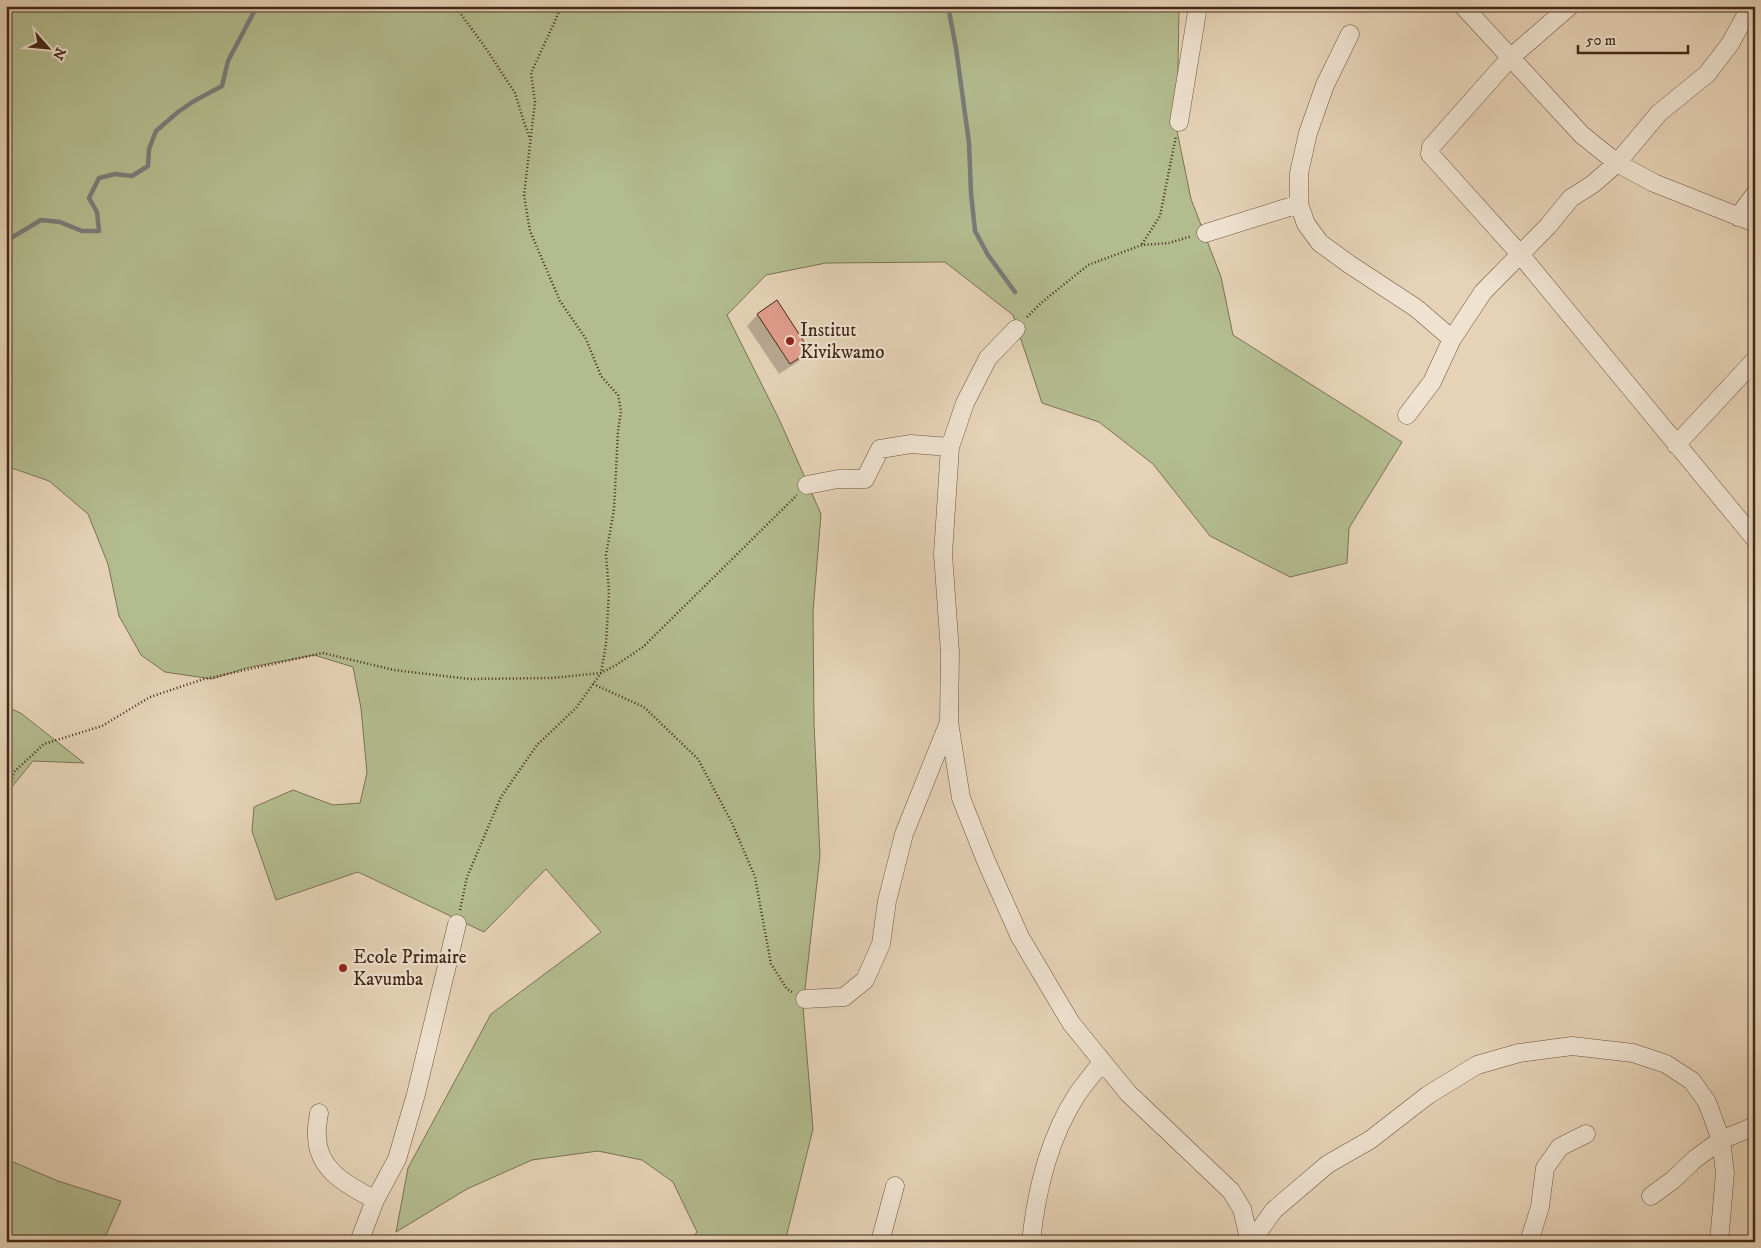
<svg xmlns="http://www.w3.org/2000/svg" width="1761" height="1248" font-family="'IM FELL DW Pica',serif">
	<style>
		.green { fill: #b3bc8f; stroke: #7b7254 }
		.shadow { fill: #0003 }
		.lines { fill: none; stroke-linecap: round; stroke-linejoin: round }
		.stream { stroke: #787c79; stroke-width: 4.5 }
		.building { fill: #e19d8d; stroke: #432818 }
		.street-casing { stroke: #6c5340; stroke-width: 19 }
		.path { stroke: #432818; stroke-width: 2.5; stroke-dasharray: 1 2.5; stroke-linecap: butt }
		.street { stroke: #efe2d0; stroke-width: 18 }
		.poi-dot { fill: #8f2418; stroke: #efe2d0; stroke-width: 2 }
		.labels { text-anchor: middle; dominant-baseline: central; stroke-width: 4.5; stroke-linejoin: round; paint-order: stroke }
		.poi-label { font-size: 19px; fill: #432818; stroke: #efe2d0; text-anchor: start }
	</style>
	<rect width="100%" height="100%" fill="#e6d3b7"/>
	<filter id="stains"><feTurbulence type="fractalNoise" baseFrequency=".004" numOctaves="4"/><feColorMatrix values="0 0 0 0 .2 0 0 0 0 .09 0 0 0 0 .02 0 0 0 .5 -.17"/></filter>
	<radialGradient id="worn" r=".72"><stop offset=".6" stop-color="#630" stop-opacity="0"/><stop offset="1" stop-color="#630" stop-opacity=".3"/></radialGradient>
	<path class="green" d="M 6,6 L 1179,6 L 1177,131 L 1191,199 L 1221,277 L 1233,335 L 1402,442 L 1349,528 L 1347,563 L 1290,577 L 1210,536 L 1153,464 L 1099,422 L 1042,403 L 1013,315 L 945,262 L 826,263 L 766,275 L 727,315 L 779,419 L 821,514 L 813,612 L 814,723 L 820,856 L 803,1007 L 813,1129 L 785,1242 L 689,1242 L 697,1232 L 673,1182 L 642,1160 L 598,1151 L 532,1160 L 467,1189 L 396,1232 L 408,1168 L 491,1014 L 601,932 L 546,869 L 484,932 L 358,872 L 276,900 L 252,831 L 254,807 L 293,790 L 333,805 L 360,803 L 367,773 L 361,708 L 353,667 L 314,655 L 246,668 L 212,679 L 165,672 L 141,655 L 119,616 L 108,564 L 88,514 L 49,481 L 6,466 Z
		M 6,706 L 22,714 L 84,763 L 33,761 L 6,794 Z
		M 6,1159 L 58,1181 L 121,1201 L 103,1242 L 6,1242 Z"/>
	<path class="shadow" d="M 777,302 L 809,351 L 798,362 L 779,374 L 747,326 L 757,315 Z"/>
	<g class="lines">
		<path class="stream" d="M 948,6 L 956,48 L 969,143 L 971,193 L 975,231 L 988,255 L 1015,292
			M 6,241 L 41,220 L 60,222 L 82,231 L 99,231 L 97,212 L 89,198 L 99,178 L 115,174 L 132,176 L 148,166 L 149,149 L 156,131 L 178,112 L 194,101 L 222,86 L 228,61 L 257,6"/>
	</g>
	<path class="building" d="M 777,300 L 810,351 L 790,364 L 757,314 Z"/>
	<g class="lines">
		<defs>
			<path id="street" d="M 1463,6 L 1582,135 L 1617,163 L 1654,183 L 1755,223
				M 1570,6 L 1510,58 L 1431,147 L 1430,154 L 1519,253 L 1755,539
				M 1350,34 L 1325,85 L 1308,133 L 1299,173 L 1299,204 L 1306,224 L 1320,243 L 1349,264 L 1416,308 L 1452,339
				M 1179,122 L 1198,6
				M 1738,217 L 1755,194
				M 1206,233 L 1299,204
				M 1016,329 L 988,358 L 965,403 L 950,447 L 943,554 L 950,652 L 949,722 L 961,798 L 986,861 L 1020,937 L 1071,1023 L 1128,1093 L 1231,1191 L 1242,1209 L 1250,1242
				M 1407,415 L 1432,382 L 1452,339 L 1483,292 L 1548,226 L 1571,198 L 1593,184 L 1617,163 L 1659,113 L 1707,74 L 1730,44 L 1751,6
				M 1676,445 L 1755,360
				M 807,485 L 838,479 L 865,479 L 880,449 L 911,444 L 950,447
				M 805,999 L 844,997 L 865,980 L 881,944 L 887,901 L 904,834 L 949,722
				M 319,1113 C 318,1121 316,1129 317,1137 C 318,1171 348,1185 375,1200
				M 1651,1196 L 1673,1180 L 1695,1159 L 1721,1140 L 1755,1126
				M 359,1242 L 375,1200 L 397,1159 L 416,1094 L 457,924
				M 880,1242 L 895,1186
				M 1031,1242 C 1036,1192 1049,1139 1076,1096 C 1084,1084 1093,1074 1102,1062
				M 1251,1242 L 1274,1210 L 1328,1164 L 1370,1140 L 1428,1095 L 1477,1065 L 1519,1053 L 1572,1046 L 1633,1053 L 1666,1064 L 1692,1081 L 1707,1102 L 1721,1140 L 1725,1173 L 1719,1242
				M 1529,1242 L 1540,1207 L 1545,1168 L 1560,1147 L 1586,1134"/>
		</defs>
		<use href="#street" class="street-casing"/>
		<path class="path" d="M 455,6 L 485,47 L 515,93 L 523,119 L 530,139
			M 1142,244 L 1160,216 L 1176,136
			M 1027,317 L 1041,303 L 1088,265 L 1142,245 L 1169,243 L 1192,236
			M 593,684 L 644,707 L 698,759 L 732,823 L 755,877 L 771,964 L 787,989 L 792,992
			M 6,802 L 14,772 L 44,744 L 102,726 L 150,697 L 204,679 L 323,653 L 394,670 L 469,679 L 552,678 L 601,673 L 606,644 L 609,592 L 606,555 L 614,509 L 618,431 L 621,411 L 618,395 L 601,376 L 586,339 L 560,301 L 530,231 L 524,195 L 535,102 L 531,73 L 555,21 L 561,6
			M 460,910 L 467,877 L 501,797 L 537,745 L 576,708 L 601,673 L 616,665 L 643,647 L 797,495"/>
		<use href="#street" class="street"/>
	</g>
	<g class="poi-dot">
		<circle cx="790" cy="341" r="5"/>
		<circle cx="343" cy="968" r="5"/>
	</g>
	<g class="labels">
		<g class="poi-label">
			<text x="800" y="330">Institut<tspan x="800" dy="22">Kivikwamo</tspan></text>
			<text x="353" y="957">Ecole Primaire<tspan x="353" dy="22">Kavumba</tspan></text>
		</g>
	</g>
	<rect width="1761" height="1248" fill="none" stroke="#e6d3b7" stroke-width="25"/>
	<rect x="8" y="8" width="1746" height="1233" fill="none" stroke="#432818" stroke-width="2.5"/>
	<rect x="12" y="12" width="1736" height="1223" fill="none" stroke="#432818"/>
	<g transform="translate(48 48) rotate(117)" stroke="#efe2d0" stroke-width="4" paint-order="stroke">
	<path d="M0-4L9 19L0 12L-9 19Z" fill="#432818"/>
	<text y="-8" font-size="14" font-weight="bold" text-anchor="middle" fill="#432818">N</text>
	</g>
	<path d="M1578 45v8h110v-8" fill="none" stroke="#432818" stroke-width="2.5"/>
	<text x="1586" y="45" font-size="15" fill="#432818" stroke="#efe2d0" stroke-width="4" paint-order="stroke">50 m</text>
	<rect width="100%" height="100%" filter="url(#stains)"/>
	<rect width="100%" height="100%" fill="url(#worn)"/>
</svg>
